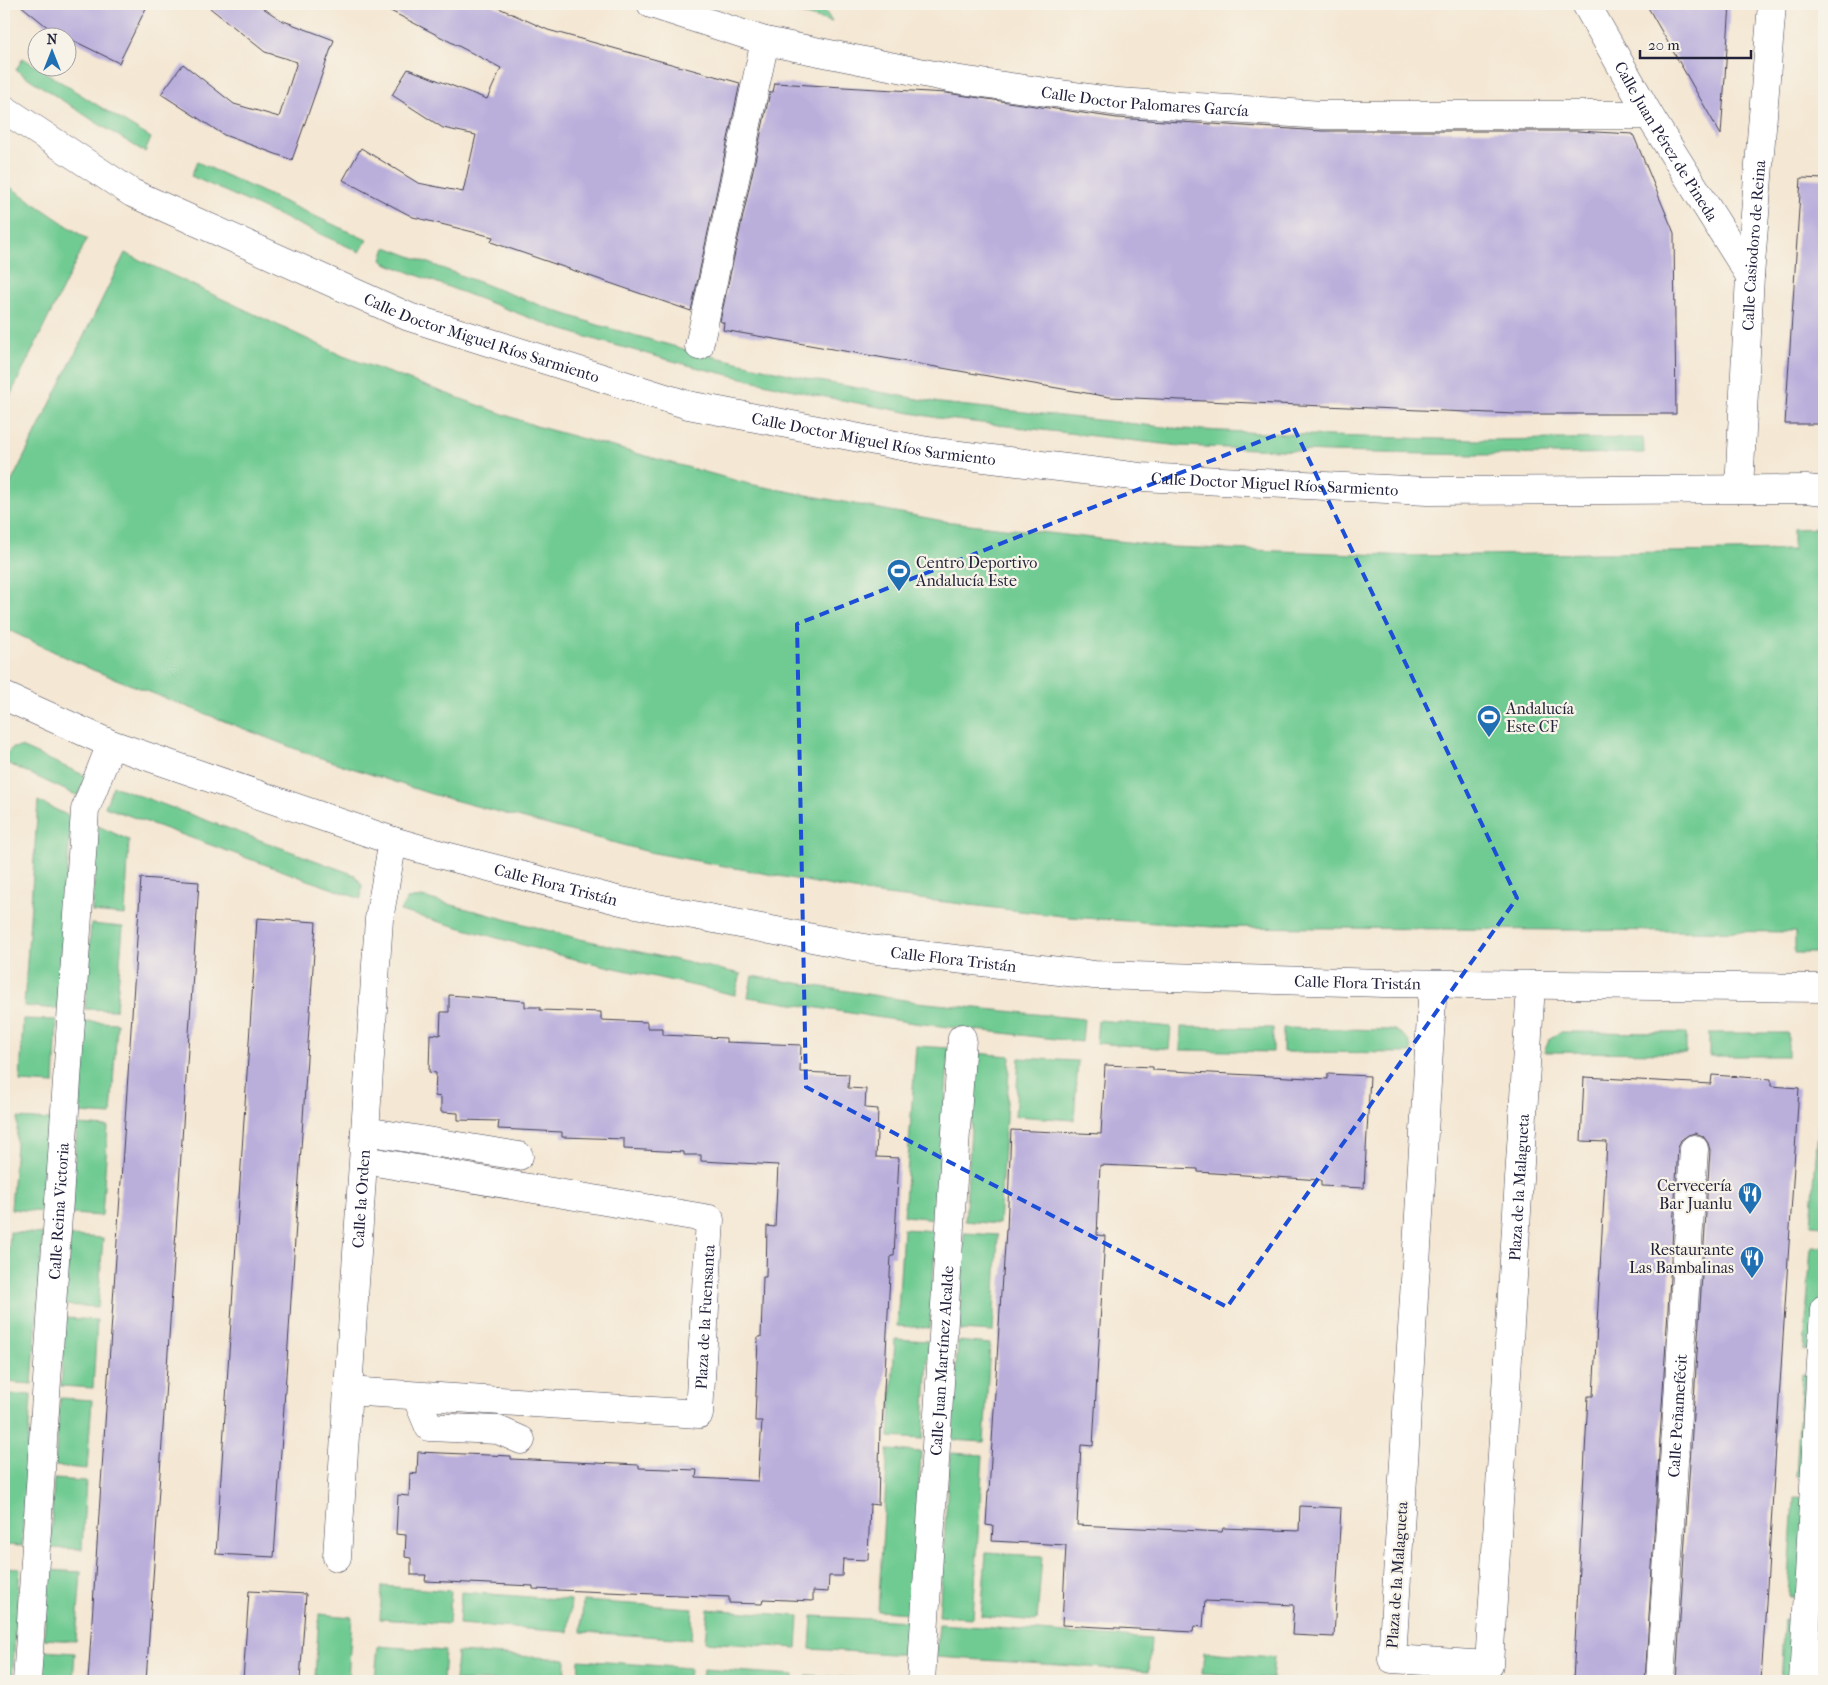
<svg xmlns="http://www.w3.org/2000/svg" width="1828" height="1685" font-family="'IM FELL French Canon',serif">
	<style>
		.green { fill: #70cb92; stroke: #497666 }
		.building { fill: #baafdb }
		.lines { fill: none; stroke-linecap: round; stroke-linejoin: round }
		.minor-casing { stroke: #424052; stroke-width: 29 }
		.major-casing { stroke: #424052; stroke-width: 29 }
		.minor { stroke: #fff; stroke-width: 28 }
		.major { stroke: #fff; stroke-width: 28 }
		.marked { fill: none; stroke: #1d4ed8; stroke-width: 4; stroke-dasharray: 10 6; stroke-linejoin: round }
		.labels { text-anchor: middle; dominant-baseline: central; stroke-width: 4.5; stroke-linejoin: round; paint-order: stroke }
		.street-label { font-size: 16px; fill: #22223b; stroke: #f7f3e8 }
		.poi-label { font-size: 16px; fill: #22223b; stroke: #f7f3e8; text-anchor: start }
	</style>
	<rect width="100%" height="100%" fill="#f7f3e8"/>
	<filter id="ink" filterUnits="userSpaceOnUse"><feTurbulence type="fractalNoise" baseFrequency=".02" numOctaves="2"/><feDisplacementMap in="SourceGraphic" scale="10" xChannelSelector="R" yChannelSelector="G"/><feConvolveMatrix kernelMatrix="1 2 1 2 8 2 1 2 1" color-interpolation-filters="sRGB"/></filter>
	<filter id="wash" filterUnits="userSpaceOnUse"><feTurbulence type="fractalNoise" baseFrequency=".0096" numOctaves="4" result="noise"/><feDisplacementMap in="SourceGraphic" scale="20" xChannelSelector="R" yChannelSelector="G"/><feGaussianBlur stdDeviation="1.12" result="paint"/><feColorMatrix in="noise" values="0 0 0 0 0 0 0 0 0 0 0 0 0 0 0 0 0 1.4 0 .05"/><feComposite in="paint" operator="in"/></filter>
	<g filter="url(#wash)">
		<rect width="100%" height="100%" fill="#f4e7d3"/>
		<path class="green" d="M 762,4 L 821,4 L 832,22 Z
			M 23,58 L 105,110 L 151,138 L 145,152 L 97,123 L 16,70 Z
			M 197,162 L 367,240 L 360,252 L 191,176 Z
			M 4,183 L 87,239 L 4,408 Z
			M 386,247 L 550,309 L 598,325 L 698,353 L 819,381 L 940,403 L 1182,429 L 1329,436 L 1476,440 L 1643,438 L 1644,453 L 1477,455 L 1328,452 L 1180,446 L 938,418 L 815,395 L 695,367 L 596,340 L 554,327 L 385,263 L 382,260 Z
			M 125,253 L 343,356 L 536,426 L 749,484 L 943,521 L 1171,547 L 1413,556 L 1793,550 L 1793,529 L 1824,528 L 1824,953 L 1795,953 L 1795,932 L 1213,927 L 1070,917 L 870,893 L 649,852 L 431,794 L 306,753 L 93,670 L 4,628 L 4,497 Z
			M 21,747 L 86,776 L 78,796 L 5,762 L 6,754 L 12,748 Z
			M 113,786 L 355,875 L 362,885 L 361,899 L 105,807 Z
			M 38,801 L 71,817 L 58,1009 L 24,1006 Z
			M 98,826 L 129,840 L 125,915 L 92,912 Z
			M 422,897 L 580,939 L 741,974 L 735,995 L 566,957 L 400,911 L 407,899 Z
			M 91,924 L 123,927 L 116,1010 L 85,1009 Z
			M 752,976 L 917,1002 L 1084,1019 L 1082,1042 L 914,1023 L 748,997 Z
			M 23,1019 L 57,1020 L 54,1084 L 20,1082 Z
			M 1098,1020 L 1171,1027 L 1169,1049 L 1096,1043 Z
			M 84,1021 L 117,1023 L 111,1115 L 79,1113 Z
			M 1181,1027 L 1273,1028 L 1273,1052 L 1180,1050 Z
			M 1283,1028 L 1394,1030 C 1406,1036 1410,1040 1412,1053 L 1283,1052 Z
			M 1561,1032 L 1686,1033 L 1686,1053 L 1544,1052 L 1550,1038 Z
			M 1709,1033 L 1788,1033 L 1788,1056 L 1709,1056 Z
			M 916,1046 L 949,1048 L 937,1219 L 904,1216 Z
			M 976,1053 L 1010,1056 L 999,1224 L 965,1221 Z
			M 1019,1058 L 1078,1061 L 1074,1120 L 1015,1116 Z
			M 1822,1076 L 1824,1076 L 1824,1226 L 1811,1225 Z
			M 18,1118 L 50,1120 L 44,1212 L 11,1209 Z
			M 77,1125 L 108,1127 L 102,1216 L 71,1214 Z
			M 903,1229 L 936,1231 L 930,1328 L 897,1326 Z
			M 10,1232 L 43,1234 L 32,1384 L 4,1382 L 4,1324 Z
			M 964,1233 L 998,1235 L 993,1332 L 959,1330 Z
			M 70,1236 L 103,1238 L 98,1307 L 65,1305 Z
			M 1811,1246 L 1824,1247 L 1824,1352 L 1804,1351 Z
			M 65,1318 L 97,1320 L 93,1388 L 61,1386 Z
			M 895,1339 L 929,1341 L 923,1439 L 889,1437 Z
			M 958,1341 L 990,1344 L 984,1442 L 951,1440 Z
			M 1802,1374 L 1824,1375 L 1824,1477 L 1796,1476 Z
			M 4,1394 L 31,1395 L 22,1546 L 4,1545 Z
			M 60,1398 L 92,1400 L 87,1469 L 55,1466 Z
			M 888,1450 L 921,1452 L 911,1613 L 878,1611 Z
			M 950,1453 L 983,1455 L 973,1618 L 939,1616 Z
			M 54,1479 L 86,1481 L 82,1549 L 50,1548 Z
			M 1794,1498 L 1824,1500 L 1824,1598 L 1788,1596 Z
			M 986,1553 L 1042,1556 L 1037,1621 L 981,1616 Z
			M 4,1567 L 20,1568 L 12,1681 L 4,1681 Z
			M 48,1570 L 81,1572 L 76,1641 L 44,1639 Z
			M 382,1586 L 451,1591 L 449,1624 L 380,1619 Z
			M 461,1592 L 571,1600 L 568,1632 L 459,1624 Z
			M 583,1601 L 693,1608 L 691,1639 L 581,1632 Z
			M 708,1609 L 799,1616 L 797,1648 L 705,1642 Z
			M 319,1614 L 352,1617 L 348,1679 L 315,1677 Z
			M 812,1616 L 910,1621 L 908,1655 L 810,1649 Z
			M 1784,1619 L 1824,1622 L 1822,1681 L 1780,1681 Z
			M 939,1624 L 1151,1639 L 1149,1671 L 936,1657 Z
			M 378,1646 L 445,1651 L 443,1681 L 375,1679 Z
			M 42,1651 L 75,1653 L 73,1681 L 41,1681 Z
			M 457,1652 L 566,1659 L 565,1681 L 455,1681 Z
			M 1204,1652 L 1274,1657 L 1272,1679 L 1202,1673 Z
			M 579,1660 L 690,1668 L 689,1681 L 578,1681 Z
			M 703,1669 L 794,1675 L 794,1681 L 702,1681 Z
			M 807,1675 L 896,1681 L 807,1681 Z"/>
		<g id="blocks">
			<path class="building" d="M 19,4 L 148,4 L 119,63 L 68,38 L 61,38 Z
				M 205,4 L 257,4 L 281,20 L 334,40 L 292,160 L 224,135 L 161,94 L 183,64 L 234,104 L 279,117 L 297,62 L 265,52 Z
				M 377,4 L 490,4 L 548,30 L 740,83 L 691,311 L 491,242 L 493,237 L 413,217 L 343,180 L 361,148 L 418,183 L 463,192 L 476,135 L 443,128 L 392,95 L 408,69 L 487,99 L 501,68 Z
				M 1646,4 L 1730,4 L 1721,135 Z
				M 775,83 L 946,93 L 1117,118 L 1322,131 L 1577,131 L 1633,134 L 1674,233 L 1676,414 L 1515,414 L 1109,397 L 723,330 L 724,323 L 720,321 L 770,92 L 773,92 Z
				M 1801,178 L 1824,179 L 1824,424 L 1785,424 Z
				M 141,878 L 199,882 L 155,1549 L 146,1681 L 88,1681 Z
				M 257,918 L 316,922 L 274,1557 L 216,1554 Z
				M 449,995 L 525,1001 L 525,1007 L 540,1007 L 540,1010 L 601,1012 L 601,1020 L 647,1022 L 647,1028 L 663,1028 L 663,1035 L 726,1038 L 726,1042 L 801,1045 L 800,1072 L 849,1074 L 848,1088 L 866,1089 L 865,1108 L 878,1109 L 876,1157 L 899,1158 L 894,1256 L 891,1256 L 882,1429 L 880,1428 L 878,1505 L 870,1504 L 868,1560 L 843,1559 L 842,1576 L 829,1576 L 828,1592 L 813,1591 L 813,1601 L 763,1599 L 762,1604 L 729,1603 L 729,1597 L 533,1589 L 533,1586 L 425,1581 L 426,1575 L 411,1575 L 411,1558 L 405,1557 L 406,1535 L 396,1534 L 398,1495 L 409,1496 L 410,1473 L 417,1474 L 418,1452 L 511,1456 L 511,1459 L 639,1465 L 639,1468 L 697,1470 L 696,1478 L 758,1481 L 762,1421 L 755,1421 L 758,1337 L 761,1337 L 763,1277 L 766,1277 L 767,1226 L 775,1227 L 778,1165 L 701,1161 L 701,1155 L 684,1155 L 684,1152 L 624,1149 L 624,1139 L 562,1137 L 562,1132 L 498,1129 L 499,1121 L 458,1120 L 458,1113 L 441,1112 L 441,1097 L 435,1096 L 436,1073 L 429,1072 L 430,1034 L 440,1035 L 441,1012 L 449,1012 Z
				M 1105,1065 L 1153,1067 L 1153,1070 L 1328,1079 L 1328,1074 L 1370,1076 L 1364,1188 L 1321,1186 L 1321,1180 L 1198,1172 L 1198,1169 L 1100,1165 L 1097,1235 L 1105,1236 L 1093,1446 L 1081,1445 L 1077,1525 L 1222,1532 L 1223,1528 L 1299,1531 L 1300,1506 L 1341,1508 L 1334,1637 L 1292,1635 L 1294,1605 L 1205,1601 L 1203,1627 L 1194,1626 L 1193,1632 L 1062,1625 L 1066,1545 L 992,1541 L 993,1526 L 986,1525 L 988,1492 L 989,1492 L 1002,1276 L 1003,1276 L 1006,1230 L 1007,1230 L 1011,1130 L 1101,1134 Z
				M 1712,1075 L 1771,1079 L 1771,1086 L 1799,1088 L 1761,1681 L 1676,1681 L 1710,1150 L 1708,1143 L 1703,1136 L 1695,1133 L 1688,1135 L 1681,1140 L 1678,1148 L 1645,1681 L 1573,1681 L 1588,1396 L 1593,1396 L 1607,1142 L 1581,1141 L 1584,1077 L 1711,1084 Z
				M 249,1591 L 306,1594 L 300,1681 L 243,1681 Z"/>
		</g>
	</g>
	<g filter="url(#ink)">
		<use href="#blocks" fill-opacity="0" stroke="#424052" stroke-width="1"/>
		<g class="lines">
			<defs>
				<g id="minor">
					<path id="s1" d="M 651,4 L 765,41 L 954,79 L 1118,102 L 1323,115 L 1649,115"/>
					<path id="s2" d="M 1586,4 L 1649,115 L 1750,276"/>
					<path d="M 699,346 L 765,41"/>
					<path id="s3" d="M 1739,489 L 1750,276 L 1772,4"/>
					<path id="s4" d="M 4,696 L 111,744 L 393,841 L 442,855 L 621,901 L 869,949 L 1094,975 L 1384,983 L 1824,988"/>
					<path id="s5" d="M 1433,984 L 1392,1659 L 1489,1665 L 1531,985"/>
					<path d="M 365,1131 L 519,1156"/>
					<path id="s6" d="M 348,1391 L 699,1414 L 710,1219 L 364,1160"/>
					<path d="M 416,1396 L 429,1427 L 498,1430 L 521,1440"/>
					<path id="s7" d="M 337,1557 L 379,919 L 393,841"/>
					<path id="s8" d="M 27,1681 L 85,810 L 111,744"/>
					<path id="s9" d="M 921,1681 L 962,1038"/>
					<path id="s10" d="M 1660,1681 L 1694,1149"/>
					<path d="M 1803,1681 L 1824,1309"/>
				</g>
				<g id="major">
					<path id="s11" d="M 4,109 L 132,193 L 409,317 L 688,405 L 927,451 L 1140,477 L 1427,491 L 1807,489 L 1824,491"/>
				</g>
			</defs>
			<use href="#minor" class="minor-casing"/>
			<use href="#major" class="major-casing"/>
			<use href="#minor" class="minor"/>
			<use href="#major" class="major"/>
		</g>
	</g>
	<path class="marked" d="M 1294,428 L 1517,898 L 1227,1307 L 806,1087 L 797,624 Z"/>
	<defs>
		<symbol id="stadium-pin" viewBox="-11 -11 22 30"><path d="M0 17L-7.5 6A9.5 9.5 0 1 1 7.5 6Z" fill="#1f6fb2" stroke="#f7f3e8"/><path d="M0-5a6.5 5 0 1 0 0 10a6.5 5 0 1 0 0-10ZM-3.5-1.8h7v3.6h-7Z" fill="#fff"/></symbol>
		<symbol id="restaurant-pin" viewBox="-11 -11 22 30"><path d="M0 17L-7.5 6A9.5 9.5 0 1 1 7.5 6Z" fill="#1f6fb2" stroke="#f7f3e8"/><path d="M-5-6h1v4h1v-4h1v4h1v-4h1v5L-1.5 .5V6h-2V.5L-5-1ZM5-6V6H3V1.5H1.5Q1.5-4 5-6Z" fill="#fff"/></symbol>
	</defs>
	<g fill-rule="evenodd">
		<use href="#stadium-pin" x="885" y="557" width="28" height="38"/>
		<use href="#stadium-pin" x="1475" y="703" width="28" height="38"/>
		<use href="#restaurant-pin" x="1736" y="1180" width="28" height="38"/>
		<use href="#restaurant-pin" x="1738" y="1244" width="28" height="38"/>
	</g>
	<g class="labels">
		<g class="street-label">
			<text stroke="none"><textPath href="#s1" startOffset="505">Calle Doctor Palomares García</textPath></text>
			<text stroke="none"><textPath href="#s2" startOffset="159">Calle Juan Pérez de Pineda</textPath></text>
			<text stroke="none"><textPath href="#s3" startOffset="244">Calle Casiodoro de Reina</textPath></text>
			<text stroke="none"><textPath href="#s11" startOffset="532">Calle Doctor Miguel Ríos Sarmiento</textPath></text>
			<text stroke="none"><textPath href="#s11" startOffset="938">Calle Doctor Miguel Ríos Sarmiento</textPath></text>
			<text stroke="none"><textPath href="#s11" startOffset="1342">Calle Doctor Miguel Ríos Sarmiento</textPath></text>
			<text stroke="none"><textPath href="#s4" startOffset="584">Calle Flora Tristán</textPath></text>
			<text stroke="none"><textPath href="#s4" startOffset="989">Calle Flora Tristán</textPath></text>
			<text stroke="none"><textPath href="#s4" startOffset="1394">Calle Flora Tristán</textPath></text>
			<text stroke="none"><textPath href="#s5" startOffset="1252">Plaza de la Malagueta</textPath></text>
			<text stroke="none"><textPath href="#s7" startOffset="359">Calle la Orden</textPath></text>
			<text stroke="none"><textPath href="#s8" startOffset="471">Calle Reina Victoria</textPath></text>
			<text stroke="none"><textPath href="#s6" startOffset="449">Plaza de la Fuensanta</textPath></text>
			<text stroke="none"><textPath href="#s9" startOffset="321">Calle Juan Martínez Alcalde</textPath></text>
			<text stroke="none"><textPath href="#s10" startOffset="266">Calle Peñamefécit</textPath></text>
			<text transform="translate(1397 1575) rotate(-86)">Plaza de la Malagueta</text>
		</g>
		<g class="poi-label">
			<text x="916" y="562">Centro Deportivo<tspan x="916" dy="18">Andalucía Este</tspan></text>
			<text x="1506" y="708">Andalucía<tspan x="1506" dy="18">Este CF</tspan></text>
			<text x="1732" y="1185" text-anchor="end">Cervecería<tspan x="1732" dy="18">Bar Juanlu</tspan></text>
			<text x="1734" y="1249" text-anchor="end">Restaurante<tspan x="1734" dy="18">Las Bambalinas</tspan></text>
		</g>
	</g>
	<rect width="1828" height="1685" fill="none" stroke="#f7f3e8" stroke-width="20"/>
	<g transform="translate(52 52)"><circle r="24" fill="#f7f3e8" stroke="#a29fa3"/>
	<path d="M0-4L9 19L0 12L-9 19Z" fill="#1f6fb2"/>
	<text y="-8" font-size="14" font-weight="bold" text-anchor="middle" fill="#22223b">N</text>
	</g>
	<path d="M1640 50v8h111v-8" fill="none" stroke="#22223b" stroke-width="2.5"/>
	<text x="1648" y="50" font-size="15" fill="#22223b" stroke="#f7f3e8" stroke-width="4" paint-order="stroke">20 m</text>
</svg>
